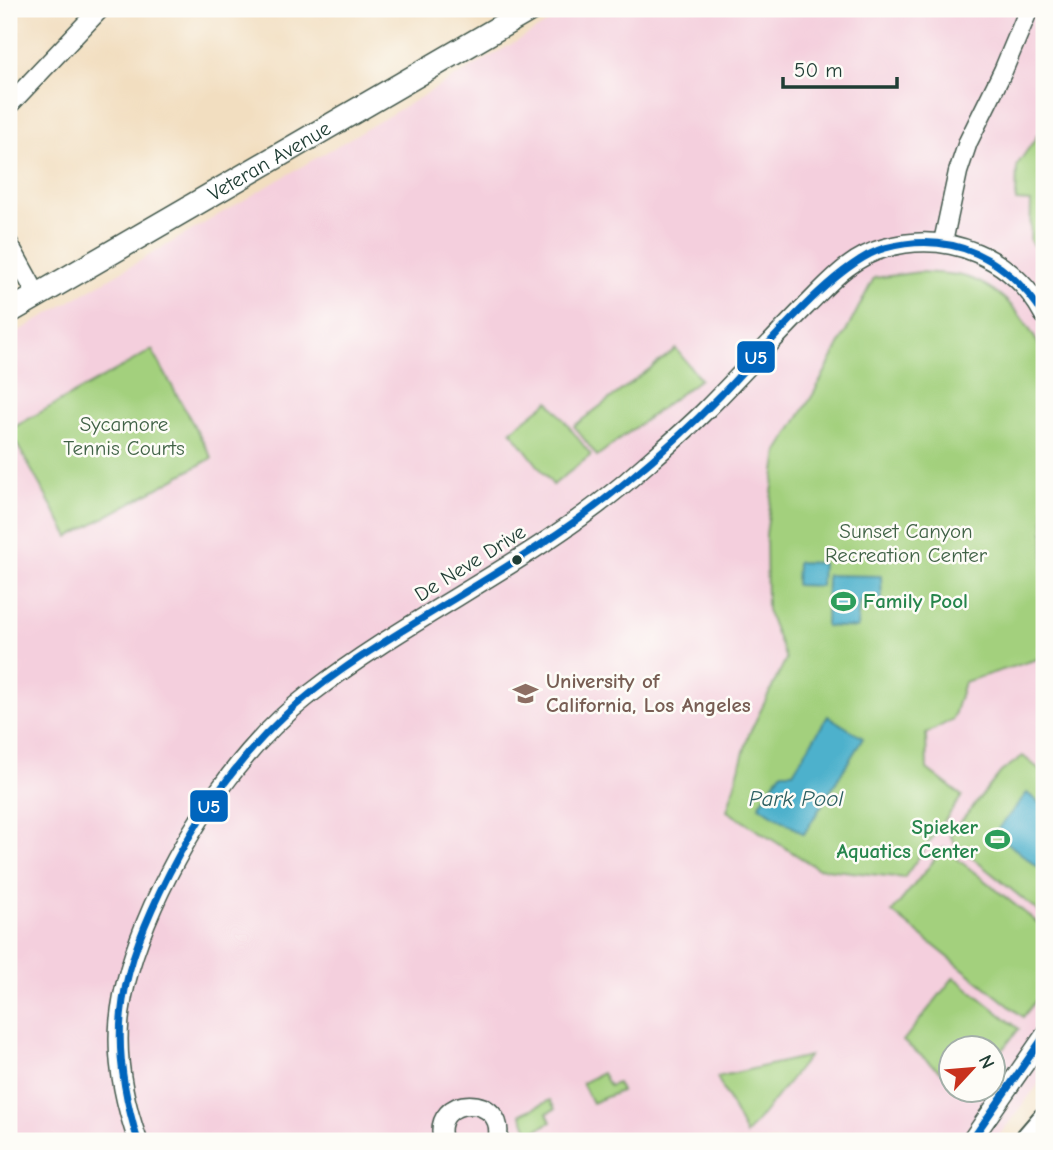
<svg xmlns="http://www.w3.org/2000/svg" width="1053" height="1150" font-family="'Comic Neue',sans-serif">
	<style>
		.built { fill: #f4cfdd; fill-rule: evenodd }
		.green { fill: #a3d07d; stroke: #618658; stroke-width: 2 }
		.water { fill: #4db1cc; stroke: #367780; stroke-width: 2 }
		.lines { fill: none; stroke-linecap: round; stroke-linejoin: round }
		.minor-casing { stroke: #3f5549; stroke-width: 21 }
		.tertiary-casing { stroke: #3f5549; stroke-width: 26 }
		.secondary-casing { stroke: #3f5549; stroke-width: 28 }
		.minor { stroke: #fff; stroke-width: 18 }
		.tertiary { stroke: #fff; stroke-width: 23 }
		.secondary { stroke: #fff; stroke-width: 24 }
		.bus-1-casing { stroke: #fdfcf7; stroke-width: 12 }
		.bus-1 { stroke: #0065bd; stroke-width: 7 }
		.bus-dot { fill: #1f3d34; stroke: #fdfcf7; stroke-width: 2.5 }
		.labels { text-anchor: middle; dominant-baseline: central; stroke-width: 5; stroke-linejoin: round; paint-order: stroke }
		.street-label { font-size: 21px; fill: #1f3d34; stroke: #fdfcf7 }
		.park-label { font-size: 21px; fill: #406246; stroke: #fdfcf7 }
		.leisure-label { font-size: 21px; font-weight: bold; fill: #27864d; stroke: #fdfcf7; text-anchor: start }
		.education-label { font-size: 21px; font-weight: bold; fill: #785e54; stroke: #fdfcf7; text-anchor: start }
		.water-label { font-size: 23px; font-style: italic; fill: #2d6062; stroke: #fdfcf7 }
		.line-badge { stroke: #fdfcf7; stroke-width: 2.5 }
		.badge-label { font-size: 19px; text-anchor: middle; font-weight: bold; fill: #fff }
	</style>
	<rect width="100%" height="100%" fill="#fdfcf7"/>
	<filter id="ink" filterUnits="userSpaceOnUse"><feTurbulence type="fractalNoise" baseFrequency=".0143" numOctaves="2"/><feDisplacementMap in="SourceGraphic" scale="14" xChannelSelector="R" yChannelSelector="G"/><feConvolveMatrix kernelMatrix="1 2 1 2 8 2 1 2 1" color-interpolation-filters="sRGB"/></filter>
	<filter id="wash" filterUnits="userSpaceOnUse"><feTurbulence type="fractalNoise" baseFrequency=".00686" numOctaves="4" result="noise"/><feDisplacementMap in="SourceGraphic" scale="28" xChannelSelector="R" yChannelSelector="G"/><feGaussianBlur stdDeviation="1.57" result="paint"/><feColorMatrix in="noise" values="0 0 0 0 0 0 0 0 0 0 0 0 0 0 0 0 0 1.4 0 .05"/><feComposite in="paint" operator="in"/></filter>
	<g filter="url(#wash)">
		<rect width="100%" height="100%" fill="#f2dec0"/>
		<path class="built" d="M 572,9 L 1044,9 L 1044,1077 L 995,1141 L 9,1141 L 9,337 ZM 951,1048 L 993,1048 L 993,1090 L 951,1090 Z"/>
		<path class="green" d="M 1044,126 L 1044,258 L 1030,241 L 1031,202 L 1016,201 L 1017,165 Z
			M 920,272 C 936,273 955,273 969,278 C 1007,291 1026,321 1044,354 L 1044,657 L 964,682 L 953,719 L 926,734 L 927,769 L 962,796 L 904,878 L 817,868 L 727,811 L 749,734 L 786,659 L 767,610 L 766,534 L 778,451 L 814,393 L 874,278 Z
			M 676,349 L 700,379 L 597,456 L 574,426 Z
			M 152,350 L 212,458 L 69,537 L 9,430 Z
			M 549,401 L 591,455 L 553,485 L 511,431 Z
			M 1023,756 L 1044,773 L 1044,916 L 954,843 L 950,835 L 1001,772 Z
			M 944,848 L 1044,928 L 1044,990 L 1023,1017 L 892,912 Z
			M 954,977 L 1019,1029 L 994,1060 L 993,1048 L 951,1048 L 951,1080 L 903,1041 Z
			M 809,1056 L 746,1135 L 717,1077 Z
			M 602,1073 L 609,1086 L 617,1083 L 621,1091 L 592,1103 L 582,1083 Z
			M 550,1100 L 555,1109 L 547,1113 L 551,1122 L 530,1133 L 521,1114 Z"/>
		<path class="water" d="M 797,562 L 822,563 L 821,586 L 796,585 Z
			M 827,575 L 881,576 L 882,602 L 859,601 L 857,628 L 826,626 Z
			M 828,716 L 863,738 L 804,834 L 759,806 L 781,772 L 793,772 Z
			M 1027,793 L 1044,807 L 1044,872 L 995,833 Z"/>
	</g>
	<g filter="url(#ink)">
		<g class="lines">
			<defs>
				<path id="minor" d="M 9,105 L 100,9
					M 943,242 L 958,172 L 968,142 L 1003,71 L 1029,9
					M 9,244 L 37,295
					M 138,1141 C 106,1051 115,992 153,906 C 189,827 241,747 310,694 C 411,616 528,564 626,482 C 653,458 681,435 706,410 C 740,376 772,340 806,306 C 830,282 851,257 885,248 C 949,230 1013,257 1044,315
					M 443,1141 C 430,1093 509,1093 497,1141
					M 971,1141 L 1044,1036"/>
				<g id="tertiary">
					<path id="s1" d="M 9,312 L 531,9"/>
				</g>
				<path id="secondary" d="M 1026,1141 L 1044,1120"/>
			</defs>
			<use href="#minor" class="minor-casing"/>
			<use href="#tertiary" class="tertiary-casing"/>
			<use href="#secondary" class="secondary-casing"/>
			<use href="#minor" class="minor"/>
			<use href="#tertiary" class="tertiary"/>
			<use href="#secondary" class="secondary"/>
			<defs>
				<path id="bus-1" d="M 138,1141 C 108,1043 116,984 160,892 C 191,827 231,766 283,717 C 319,683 363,655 405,629 C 480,582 558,539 626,482 C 659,455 691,426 721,395 C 760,355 834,262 885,248 C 953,230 1007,258 1044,315
					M 971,1141 L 1044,1036"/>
			</defs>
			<use href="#bus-1" class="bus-1-casing"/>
			<use href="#bus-1" class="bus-1"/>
		</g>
	</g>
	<defs>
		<symbol id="stadium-bare" viewBox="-9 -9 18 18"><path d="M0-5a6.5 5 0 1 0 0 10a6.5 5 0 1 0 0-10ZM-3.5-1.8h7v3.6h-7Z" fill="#2e9e5b" stroke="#fdfcf7" stroke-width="2.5" paint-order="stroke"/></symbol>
		<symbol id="university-bare" viewBox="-9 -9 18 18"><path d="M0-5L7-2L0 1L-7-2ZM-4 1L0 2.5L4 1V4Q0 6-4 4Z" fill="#8d6e63" stroke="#fdfcf7" stroke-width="2.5" paint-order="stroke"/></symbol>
	</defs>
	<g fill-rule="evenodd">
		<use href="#stadium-bare" x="826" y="584" width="35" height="35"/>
		<use href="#university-bare" x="508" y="676" width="35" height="35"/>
		<use href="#stadium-bare" x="980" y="822" width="35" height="35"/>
	</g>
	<circle class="bus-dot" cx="517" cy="560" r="6"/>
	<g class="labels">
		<g class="street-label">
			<text stroke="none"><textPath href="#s1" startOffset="301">Veteran Avenue</textPath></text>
			<text transform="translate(470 563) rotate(-32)">De Neve Drive</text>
		</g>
		<g class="park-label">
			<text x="124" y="424">Sycamore<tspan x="124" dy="24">Tennis Courts</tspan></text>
			<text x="906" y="531">Sunset Canyon<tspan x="906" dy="24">Recreation Center</tspan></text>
		</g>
		<g class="leisure-label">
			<text x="863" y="601">Family Pool</text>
			<text x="978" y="827" text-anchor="end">Spieker<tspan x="978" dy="24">Aquatics Center</tspan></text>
		</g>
		<g class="education-label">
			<text x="546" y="681">University of<tspan x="546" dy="24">California, Los Angeles</tspan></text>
		</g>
		<g class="water-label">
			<text x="796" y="798">Park Pool</text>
		</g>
	</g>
	<g class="line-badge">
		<rect x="736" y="340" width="40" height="34" rx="7" fill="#0065bd"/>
		<rect x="189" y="789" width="40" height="34" rx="7" fill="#0065bd"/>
	</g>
	<g class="badge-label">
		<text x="756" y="364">U5</text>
		<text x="209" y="813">U5</text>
	</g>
	<rect width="1053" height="1150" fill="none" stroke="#fdfcf7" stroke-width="35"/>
	<g transform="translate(972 1069) rotate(64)"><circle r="33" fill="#fdfcf7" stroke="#a4b0a9" stroke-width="2"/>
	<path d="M0-5L12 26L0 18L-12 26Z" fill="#c8321e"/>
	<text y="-10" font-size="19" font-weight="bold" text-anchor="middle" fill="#1f3d34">N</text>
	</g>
	<path d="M783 77v10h114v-10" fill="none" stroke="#1f3d34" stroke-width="3.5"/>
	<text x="794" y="77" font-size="21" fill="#1f3d34" stroke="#fdfcf7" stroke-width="5" paint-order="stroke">50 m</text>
</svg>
